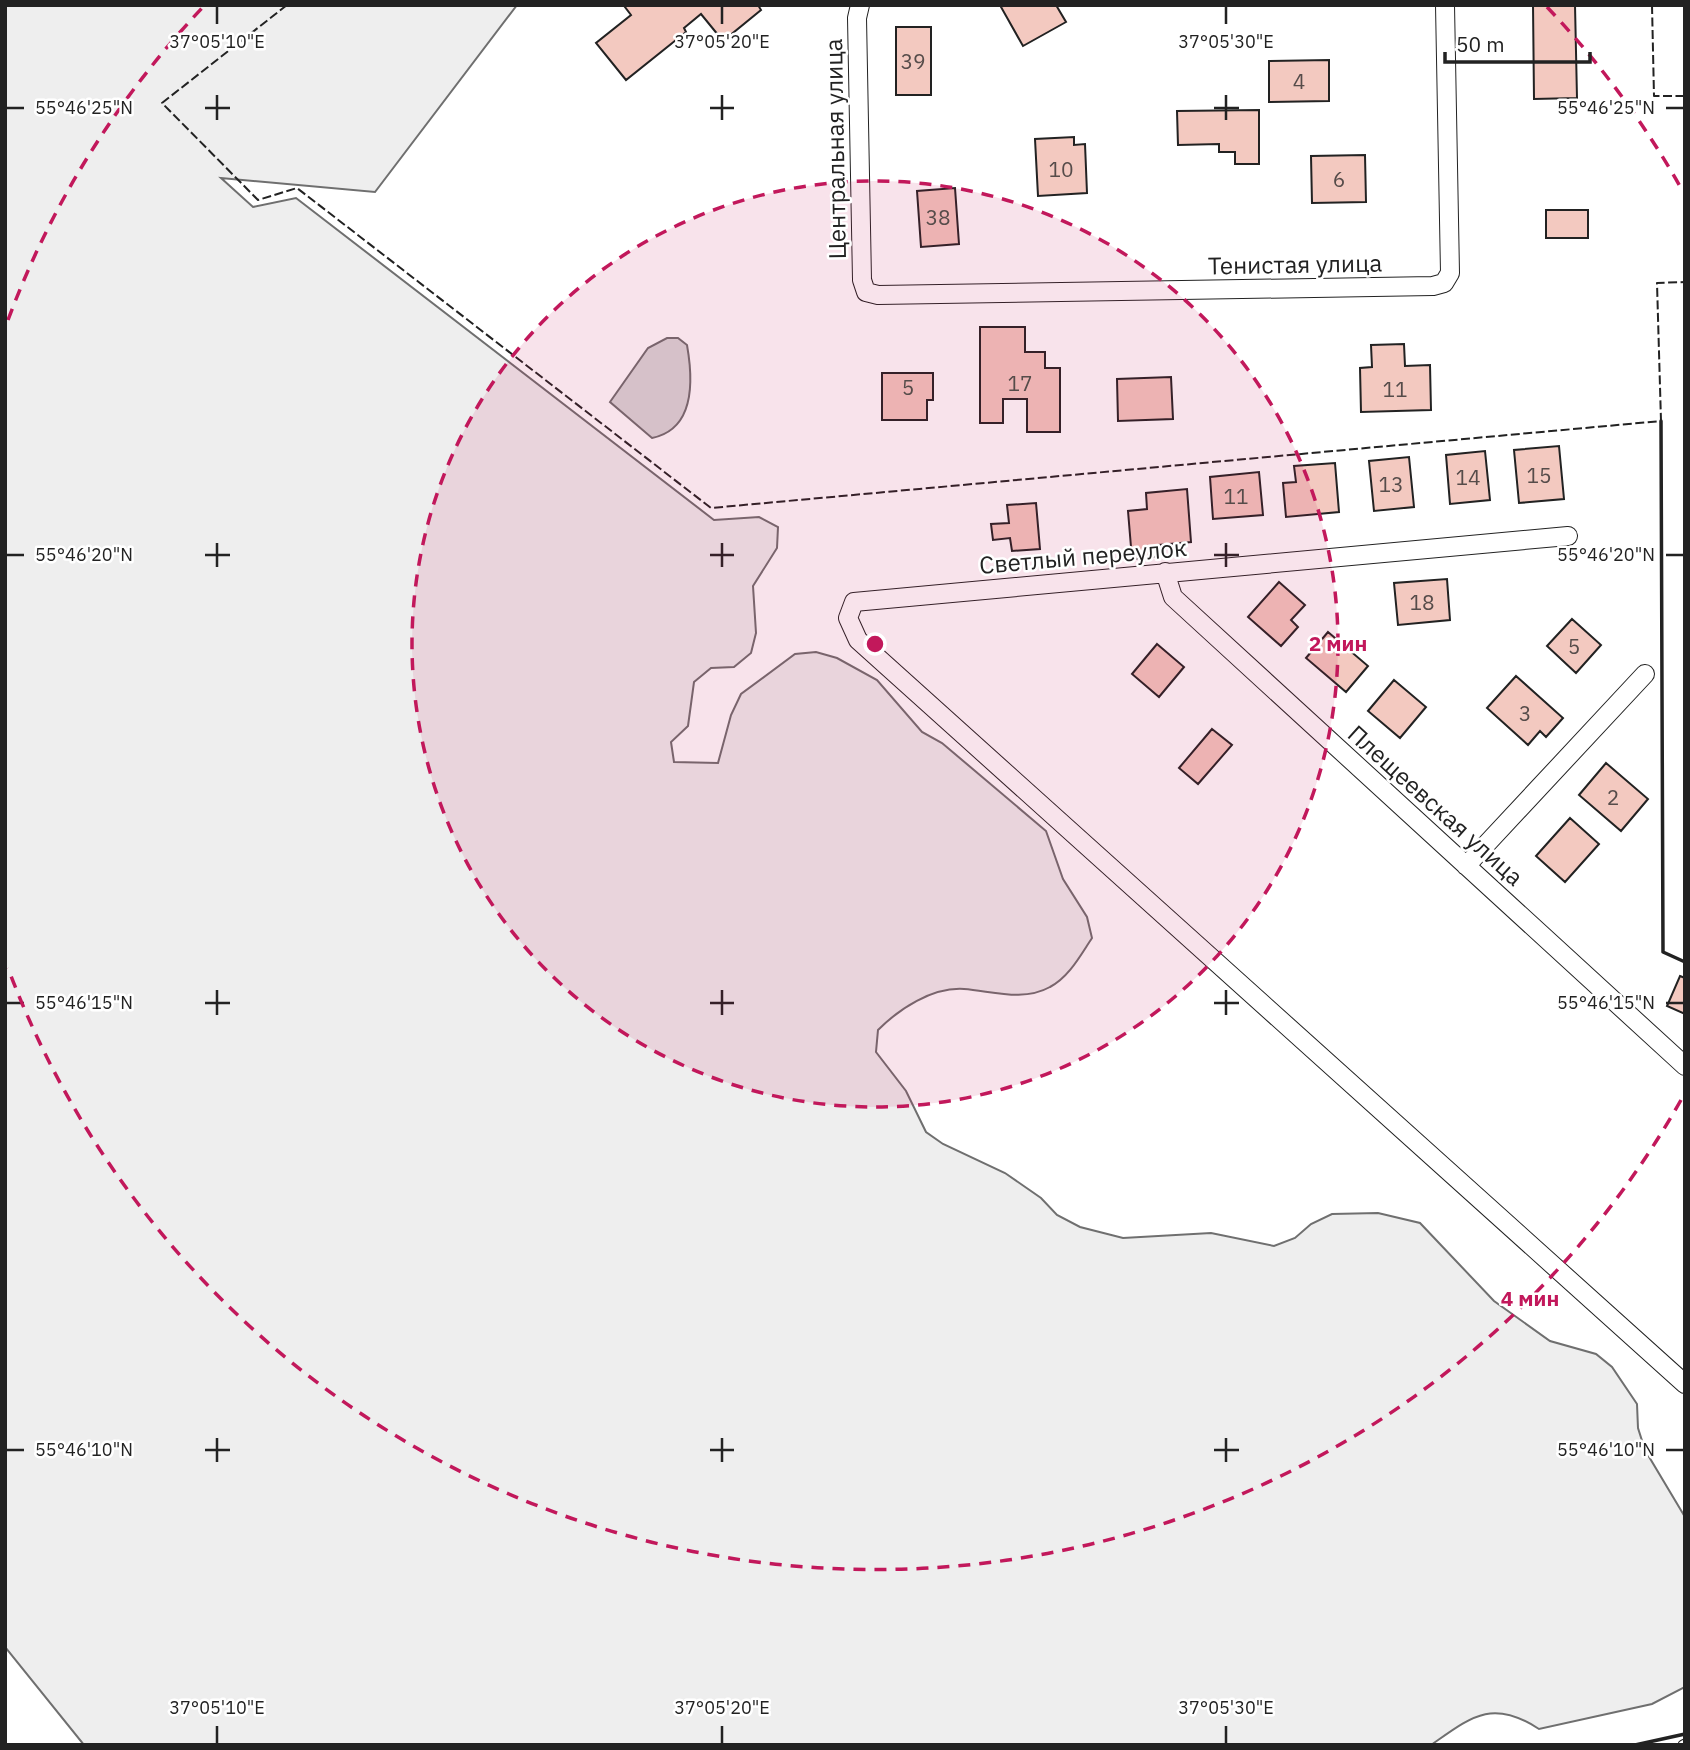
<svg xmlns="http://www.w3.org/2000/svg" width="1690" height="1750" font-family="'IBM Plex Sans',sans-serif">
	<style>
		.green { fill: #eee; stroke: #6f6f6f; stroke-width: 2 }
		.water { fill: #d9d9d9; stroke: #6f6f6f; stroke-width: 2 }
		.building { fill: #f3c9c0; stroke: #222; stroke-width: 2 }
		.lines { fill: none; stroke-linecap: round; stroke-linejoin: round }
		.service-casing { stroke: #222; stroke-width: 11 }
		.minor-casing { stroke: #222; stroke-width: 20 }
		.service { stroke: #fff; stroke-width: 9 }
		.minor { stroke: #fff; stroke-width: 18 }
		.fence { stroke: #222; stroke-width: 2; stroke-dasharray: 9 3.5; stroke-linecap: butt }
		.wall { stroke: #222; stroke-width: 3.5 }
		.ticks { fill: none; stroke: #222; stroke-width: 2.5 }
		.ring { fill: none; stroke: #c2185b; stroke-width: 3.5; stroke-dasharray: 12 9 }
		.labels { text-anchor: middle; dominant-baseline: central; stroke-width: 5; stroke-linejoin: round; paint-order: stroke }
		.number-label { font-size: 21px; fill: #564c4a }
		.street-label { font-size: 24px; fill: #222; stroke: #fff }
		.ticks-label { font-size: 18px; text-anchor: middle; fill: #222; stroke: #fff; stroke-width: 5; stroke-linejoin: round; paint-order: stroke }
		.centre { fill: #c2185b; stroke: #fff; stroke-width: 3.5 }
		.ring-label { font-size: 21px; text-anchor: middle; font-weight: bold; fill: #c2185b; stroke: #fff; stroke-width: 5; stroke-linejoin: round; paint-order: stroke }
	</style>
	<rect width="100%" height="100%" fill="#fff"/>
	<path class="green" d="M 5,5 L 517,5 L 375,192 L 221,178 L 253,207 L 296,198 L 714,520 L 759,517 L 778,527 L 777,548 L 753,586 L 756,633 L 751,653 L 734,667 L 711,668 L 694,682 L 688,726 L 671,742 L 674,762 L 718,763 L 731,715 L 741,694 L 795,654 L 816,652 L 837,658 L 877,680 L 922,732 L 942,743 L 1046,831 L 1063,879 L 1087,917 L 1092,938 C 1080,956 1069,977 1050,987 C 1023,1002 992,991 964,989 C 932,987 899,1009 878,1030 L 876,1052 L 906,1091 L 926,1132 L 943,1144 L 1005,1173 L 1041,1198 L 1057,1215 L 1080,1227 L 1123,1238 L 1211,1233 L 1274,1246 L 1295,1238 L 1311,1224 L 1332,1214 L 1378,1213 L 1420,1223 L 1494,1301 L 1550,1341 L 1596,1354 L 1612,1367 L 1637,1404 L 1638,1428 L 1645,1450 L 1685,1517 L 1685,1687 L 1652,1704 L 1539,1729 C 1492,1698 1471,1717 1431,1745 L 84,1745 L 5,1647 Z"/>
	<path class="water" d="M 667,338 L 678,338 L 687,345 C 693,379 696,429 652,438 L 610,402 L 648,348 Z"/>
	<path class="building" d="M 627,5 L 758,5 L 761,10 L 723,41 L 701,14 L 684,28 L 686,32 L 626,80 L 596,43 L 631,15 L 625,7 Z
		M 1005,5 L 1056,5 L 1066,22 L 1023,46 L 1001,7 Z
		M 1533,5 L 1575,5 L 1577,98 L 1534,99 Z
		M 896,27 L 931,27 L 931,95 L 896,95 Z
		M 1329,60 L 1329,101 L 1269,102 L 1269,61 Z
		M 1259,110 L 1259,164 L 1235,164 L 1235,152 L 1219,152 L 1219,144 L 1178,145 L 1177,111 Z
		M 1074,137 L 1074,145 L 1085,144 L 1087,193 L 1038,196 L 1035,139 Z
		M 1365,155 L 1366,202 L 1312,203 L 1311,156 Z
		M 955,188 L 959,244 L 921,247 L 917,191 Z
		M 1546,210 L 1588,210 L 1588,238 L 1546,238 Z
		M 980,327 L 1025,327 L 1025,352 L 1045,352 L 1045,368 L 1060,368 L 1060,432 L 1027,432 L 1027,399 L 1003,399 L 1003,423 L 980,423 Z
		M 1404,344 L 1405,366 L 1430,365 L 1431,410 L 1361,412 L 1360,368 L 1372,367 L 1371,345 Z
		M 882,373 L 933,373 L 933,400 L 927,400 L 927,420 L 882,420 Z
		M 1171,377 L 1173,419 L 1118,421 L 1117,379 Z
		M 1559,446 L 1564,499 L 1519,503 L 1514,450 Z
		M 1485,451 L 1490,500 L 1450,504 L 1446,455 Z
		M 1409,457 L 1414,507 L 1374,511 L 1369,461 Z
		M 1335,463 L 1339,512 L 1286,517 L 1283,483 L 1296,482 L 1294,466 Z
		M 1259,472 L 1263,515 L 1213,519 L 1210,477 Z
		M 1187,489 L 1191,542 L 1159,545 L 1160,556 L 1132,559 L 1128,511 L 1147,509 L 1146,493 Z
		M 1036,503 L 1040,549 L 1012,551 L 1010,538 L 993,540 L 991,524 L 1009,523 L 1007,505 Z
		M 1447,579 L 1450,620 L 1398,625 L 1394,583 Z
		M 1279,582 L 1305,605 L 1291,620 L 1298,627 L 1281,646 L 1248,617 Z
		M 1572,619 L 1601,645 L 1576,673 L 1547,646 Z
		M 1328,632 L 1368,666 L 1346,692 L 1306,658 Z
		M 1157,644 L 1184,667 L 1159,697 L 1132,674 Z
		M 1516,676 L 1563,718 L 1546,737 L 1540,731 L 1528,745 L 1487,708 Z
		M 1394,680 L 1426,707 L 1400,738 L 1368,711 Z
		M 1212,729 L 1232,745 L 1198,784 L 1179,768 Z
		M 1606,763 L 1648,799 L 1621,831 L 1579,795 Z
		M 1570,818 L 1599,844 L 1565,882 L 1536,856 Z
		M 1680,976 L 1685,978 L 1685,1014 L 1667,1006 Z"/>
	<g class="lines">
		<defs>
			<path id="service" d="M 1683,1745 L 1685,1744"/>
			<path id="minor" d="M 860,5 L 857,18 L 862,280 L 866,292 L 878,295 L 1433,286 L 1444,283 L 1450,273 L 1445,5
				M 1568,536 L 854,602 L 848,618 L 858,640 L 1685,1384
				M 1165,572 L 1173,597 L 1685,1066
				M 1466,866 L 1645,674"/>
		</defs>
		<use href="#service" class="service-casing"/>
		<use href="#minor" class="minor-casing"/>
		<use href="#service" class="service"/>
		<use href="#minor" class="minor"/>
		<path class="fence" d="M 287,5 L 162,103 L 258,200 L 297,188 L 711,508 L 1661,421 L 1657,283 L 1685,282
			M 1652,5 L 1654,96 L 1685,96"/>
		<path class="wall" d="M 1661,421 L 1663,952 L 1685,962
			M 1635,1745 L 1685,1734"/>
	</g>
	<path class="ticks" d="M 217,7 L 217,24M 722,7 L 722,24M 1226,7 L 1226,24M 217,95 L 217,120M 722,95 L 722,120M 1226,95 L 1226,120M 7,108 L 24,108M 205,108 L 230,108M 710,108 L 734,108M 1214,108 L 1239,108M 1666,108 L 1683,108M 217,543 L 217,567M 722,543 L 722,567M 1226,543 L 1226,567M 7,555 L 24,555M 205,555 L 230,555M 710,555 L 734,555M 1214,555 L 1239,555M 1666,555 L 1683,555M 217,990 L 217,1015M 722,990 L 722,1015M 1226,990 L 1226,1015M 7,1003 L 24,1003M 205,1003 L 230,1003M 710,1003 L 734,1003M 1214,1003 L 1239,1003M 1666,1003 L 1683,1003M 217,1438 L 217,1462M 722,1438 L 722,1462M 1226,1438 L 1226,1462M 7,1450 L 24,1450M 205,1450 L 230,1450M 710,1450 L 734,1450M 1214,1450 L 1239,1450M 1666,1450 L 1683,1450M 217,1726 L 217,1743M 722,1726 L 722,1743M 1226,1726 L 1226,1743"/>
	<circle cx="875" cy="644" r="463" fill="#c2185b" fill-opacity=".12"/>
	<g class="ring">
		<circle cx="875" cy="644" r="463"/>
		<path d="M1681 1100A926 926 0 0 1 8 968M8 320A926 926 0 0 1 203 7M1547 7A926 926 0 0 1 1681 188"/>
	</g>
	<g class="labels">
		<g class="number-label">
			<text x="913" y="61">39</text>
			<text x="1299" y="81">4</text>
			<text x="1061" y="169">10</text>
			<text x="1339" y="179">6</text>
			<text x="938" y="217">38</text>
			<text x="1020" y="383">17</text>
			<text x="908" y="387">5</text>
			<text x="1395" y="389">11</text>
			<text x="1539" y="475">15</text>
			<text x="1468" y="477">14</text>
			<text x="1391" y="484">13</text>
			<text x="1236" y="496">11</text>
			<text x="1422" y="602">18</text>
			<text x="1574" y="646">5</text>
			<text x="1525" y="713">3</text>
			<text x="1613" y="797">2</text>
		</g>
		<g class="street-label">
			<text transform="translate(835 149) rotate(-91)">Центральная улица</text>
			<text transform="translate(1295 264) rotate(-1)">Тенистая улица</text>
			<text transform="translate(1083 556) rotate(-5)">Светлый переулок</text>
			<text transform="translate(1436 805) rotate(42)">Плещеевская улица</text>
		</g>
	</g>
	<g class="ticks-label">
		<text x="217" y="48">37°05'10"E</text>
		<text x="722" y="48">37°05'20"E</text>
		<text x="1226" y="48">37°05'30"E</text>
		<text x="84" y="114">55°46'25"N</text>
		<text x="1606" y="114">55°46'25"N</text>
		<text x="84" y="561">55°46'20"N</text>
		<text x="1606" y="561">55°46'20"N</text>
		<text x="84" y="1009">55°46'15"N</text>
		<text x="1606" y="1009">55°46'15"N</text>
		<text x="84" y="1456">55°46'10"N</text>
		<text x="1606" y="1456">55°46'10"N</text>
		<text x="217" y="1714">37°05'10"E</text>
		<text x="722" y="1714">37°05'20"E</text>
		<text x="1226" y="1714">37°05'30"E</text>
	</g>
	<circle cx="875" cy="644" r="10" class="centre"/>
	<g class="ring-label">
		<text x="1338" y="651">2 мин</text>
		<text x="1530" y="1306">4 мин</text>
	</g>
	<rect width="1690" height="1750" fill="none" stroke="#222222" stroke-width="14"/>
	<path d="M1445 52v10h145v-10" fill="none" stroke="#222222" stroke-width="3.5"/>
	<text x="1456" y="52" font-size="21" fill="#222222" stroke="#ffffff" stroke-width="5" paint-order="stroke">50 m</text>
</svg>
